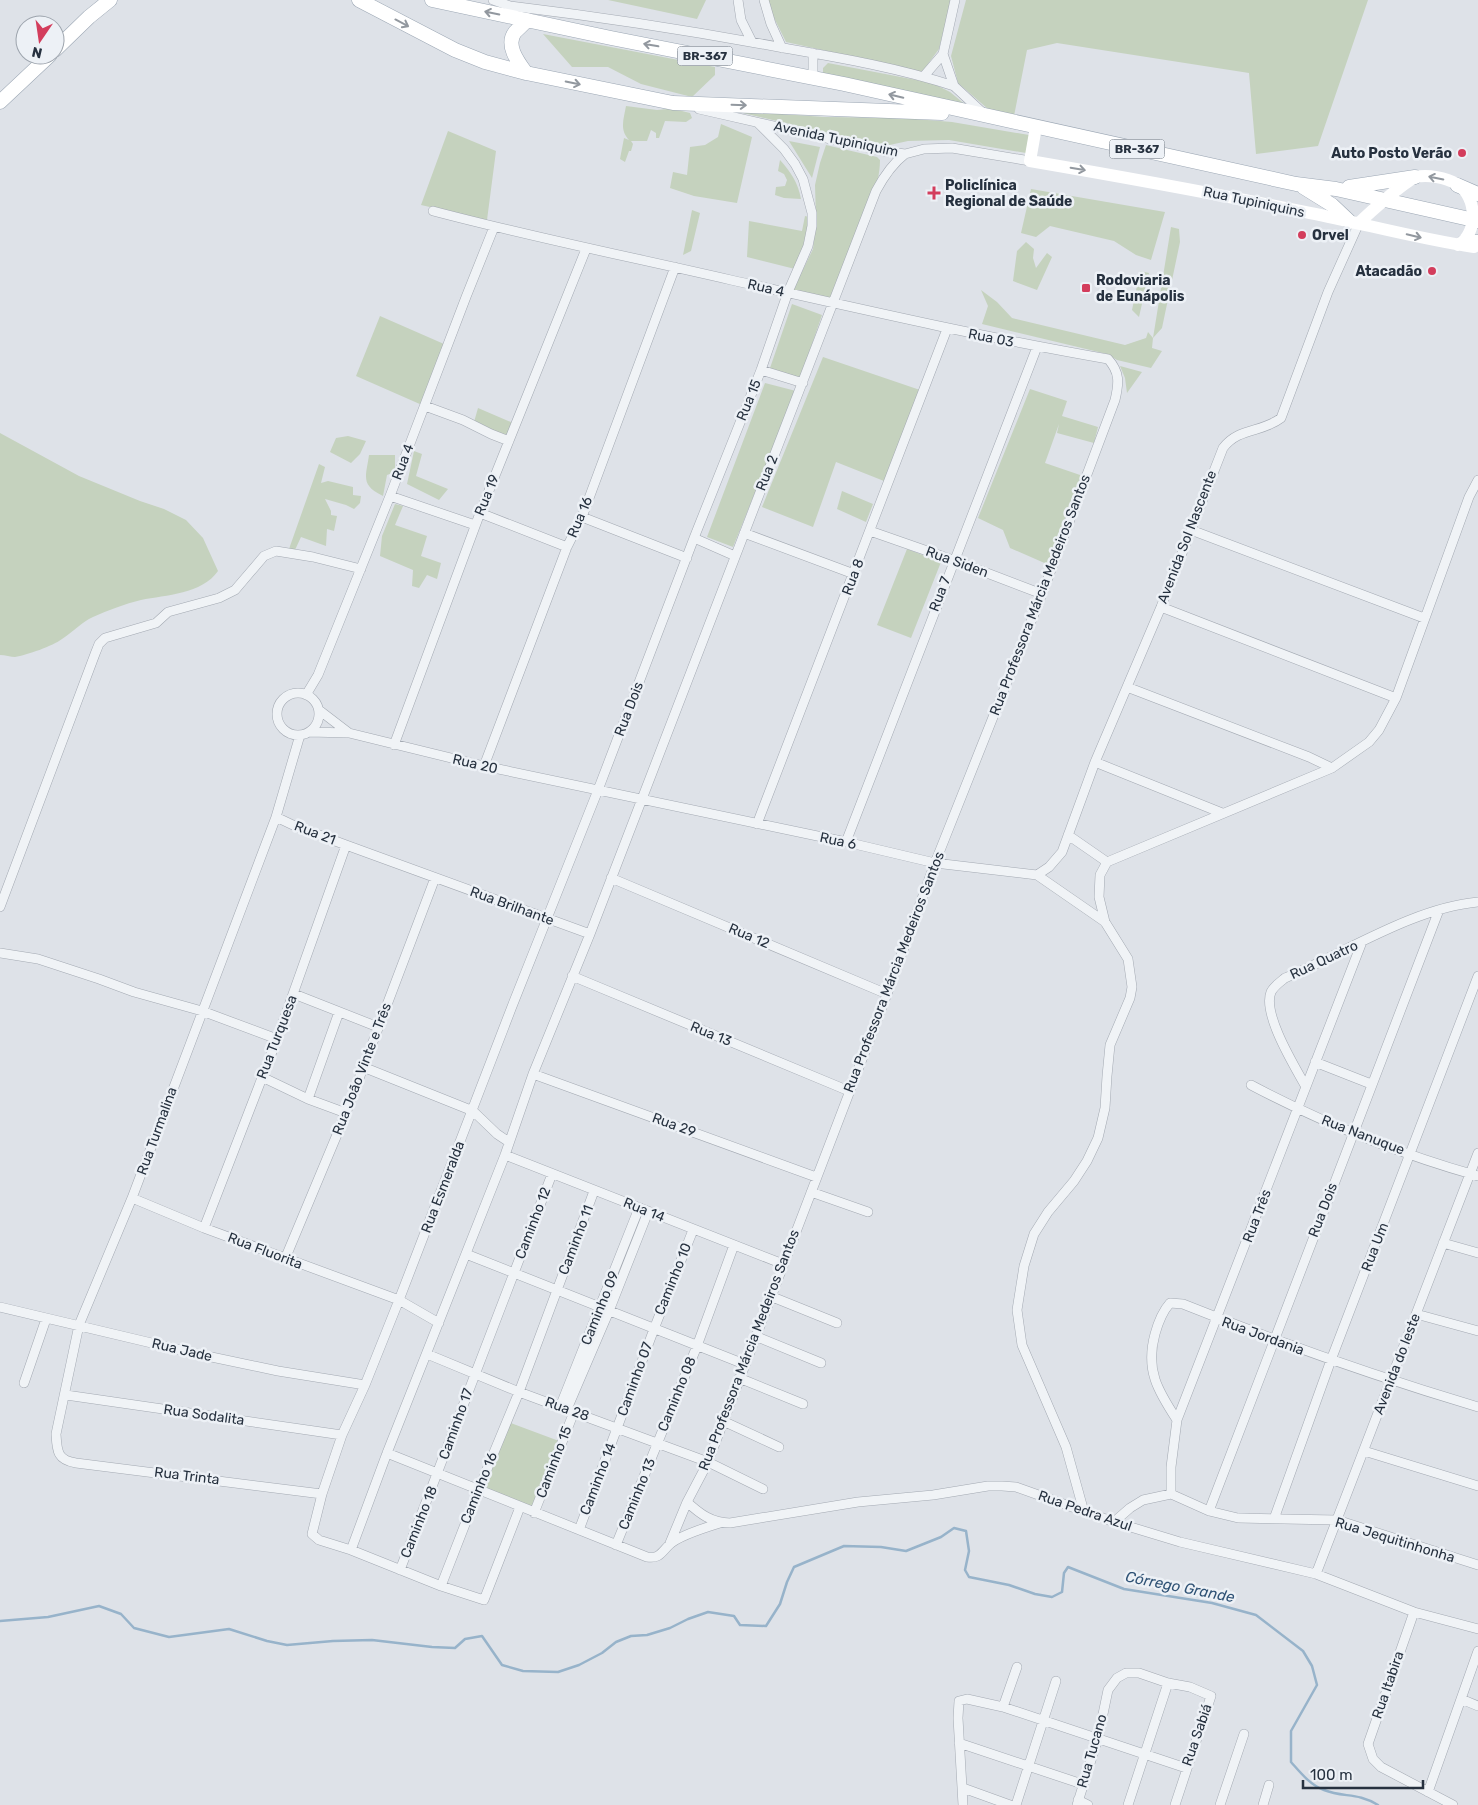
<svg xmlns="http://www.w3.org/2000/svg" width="1478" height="1805" font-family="Rubik,sans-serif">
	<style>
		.green { fill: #c5d2be }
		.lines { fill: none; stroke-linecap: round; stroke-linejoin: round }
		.stream { stroke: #97b3ca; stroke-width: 2.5 }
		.street-casing { stroke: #a3a9b2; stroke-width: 10 }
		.primary-casing { stroke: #9ca7b4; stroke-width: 15 }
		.street { stroke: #f0f3f6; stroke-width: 9 }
		.secondary { stroke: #fff; stroke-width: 12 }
		.primary { stroke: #fff; stroke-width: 14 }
		.oneway { stroke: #92989f }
		.poi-dot { fill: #d33d5c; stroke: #edf1f6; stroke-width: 2 }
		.labels { text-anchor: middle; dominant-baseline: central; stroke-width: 5; stroke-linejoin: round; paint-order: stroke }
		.shield { fill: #edf1f6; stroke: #626b76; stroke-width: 1 }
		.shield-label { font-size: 12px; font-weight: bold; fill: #26313f }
		.street-label { font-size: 14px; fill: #26313f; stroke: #edf1f6 }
		.poi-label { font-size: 14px; font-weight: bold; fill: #26313f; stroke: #edf1f6; text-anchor: start }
		.water-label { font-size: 15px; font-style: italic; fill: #2f5275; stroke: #edf1f6 }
	</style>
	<rect width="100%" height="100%" fill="#dee2e8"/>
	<path class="green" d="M 608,0 L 706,0 L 697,19 Z
		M 765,0 L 951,0 L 939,49 L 922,72 L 786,42 Z
		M 966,0 L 1368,0 L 1318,146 L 1256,154 L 1249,73 L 1057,43 L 1027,50 L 1014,116 L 988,109 L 958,83 L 951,56 Z
		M 543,34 L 715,67 L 715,75 L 692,97 L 641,84 L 608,67 L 572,67 Z
		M 828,63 L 932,83 L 950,92 L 972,110 L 823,77 L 823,68 Z
		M 626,106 L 657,110 L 677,108 L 682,111 L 690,113 L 692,118 L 686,122 L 665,121 L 659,138 L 656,138 L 656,133 L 651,130 L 647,141 L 631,141 L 633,144 L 631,151 L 629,151 L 625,162 L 620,159 L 624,138 L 629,140 C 619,130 624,118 626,106 Z
		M 734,111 L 825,117 L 903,118 L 952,122 L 1029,135 L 1026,153 L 949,140 L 908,141 L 885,146 Z
		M 721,124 L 752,137 L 737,203 L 694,196 L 670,188 L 673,172 L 687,175 L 690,147 L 705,145 L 718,137 Z
		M 448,131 L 496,151 L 487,220 L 421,205 Z
		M 789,141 L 820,147 L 812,178 Z
		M 826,145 L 877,157 L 880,160 C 880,200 846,262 829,300 L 793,290 L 813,249 L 816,219 L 815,185 L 820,163 Z
		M 780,160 C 791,172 798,183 801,199 L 784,198 L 775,195 L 776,187 L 785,186 L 787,180 L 784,174 L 778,171 Z
		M 1031,189 L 1165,212 L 1151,260 L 1136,255 L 1114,241 L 1050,226 L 1036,237 L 1021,233 Z
		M 692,210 L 700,213 L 691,251 L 683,255 Z
		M 805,216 L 809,217 C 808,238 804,250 795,269 L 747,257 L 749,221 L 802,231 Z
		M 1171,227 L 1179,229 L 1180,242 L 1162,328 L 1153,338 L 1152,348 L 1162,351 L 1151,368 L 1117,360 L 1107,354 L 982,324 L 988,306 L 981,290 L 997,302 L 1012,318 L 1125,345 L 1146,338 L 1148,332 L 1153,338 Z
		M 1026,242 L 1034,249 L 1033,258 L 1036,268 L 1047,253 L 1052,257 L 1037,290 L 1013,281 L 1017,251 Z
		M 1140,271 L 1149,273 L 1139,317 L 1132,310 Z
		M 792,304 L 822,315 L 800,379 L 770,368 Z
		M 380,316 L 444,344 L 422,405 L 356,376 Z
		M 823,357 L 920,390 L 884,481 L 836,462 L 813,527 L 762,507 Z
		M 1120,366 L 1142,372 L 1127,393 L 1125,378 Z
		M 765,383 L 796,391 L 733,547 L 707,537 Z
		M 1030,389 L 1067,401 L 1062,416 L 1098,427 L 1094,443 L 1057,433 L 1059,424 L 1045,463 L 1083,476 L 1049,565 L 1010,548 L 1003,530 L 978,518 Z
		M 478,408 L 513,423 L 507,438 L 474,422 Z
		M 0,433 L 79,476 L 140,501 L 164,509 L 186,520 L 203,538 L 218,571 C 202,594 166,595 141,600 C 125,604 108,610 93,617 C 82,622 73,632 62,639 C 53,646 27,655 15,657 C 11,657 5,655 0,655 Z
		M 348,436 L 366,441 L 360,454 L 351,463 L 330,452 L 336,438 Z
		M 414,451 L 422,454 L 416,476 L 448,489 L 439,500 L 407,484 Z
		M 369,455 L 395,455 L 395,472 L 387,475 L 383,496 C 360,485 366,477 369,455 Z
		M 319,464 L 325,467 L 321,483 L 328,481 L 353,487 L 353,495 L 361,496 L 360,503 L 354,509 L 346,505 L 325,499 L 331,511 L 331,515 L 337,516 L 334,531 L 327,529 L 326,546 L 301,537 L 295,550 L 289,549 Z
		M 842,491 L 873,504 L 866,522 L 837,509 Z
		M 395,504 L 403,506 L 395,525 L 427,536 L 421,556 L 441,563 L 437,579 L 427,575 L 419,588 L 412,586 L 413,570 L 380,556 L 382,536 Z
		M 907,549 L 941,562 L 911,638 L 877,625 Z
		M 505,1421 L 559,1441 L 534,1509 L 480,1488 Z"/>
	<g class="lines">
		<path class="stream" d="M 0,1621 L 48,1617 L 99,1606 L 121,1614 L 134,1628 L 169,1637 L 229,1629 L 267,1641 L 287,1645 L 333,1641 L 372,1640 L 432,1647 L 455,1648 L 465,1639 L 482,1636 L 502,1665 L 523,1671 L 558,1672 L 579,1665 L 602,1653 L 616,1642 L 631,1636 L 647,1635 L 670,1628 L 688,1619 L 708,1612 L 734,1616 L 740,1625 L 766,1626 L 780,1604 L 787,1582 L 794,1567 L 844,1546 L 881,1547 L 906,1551 L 941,1537 L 954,1528 L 966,1531 L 969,1551 L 965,1570 L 969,1577 L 1009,1585 L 1035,1594 L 1052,1597 L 1062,1592 L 1064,1573 L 1068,1567 L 1124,1589 L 1212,1603 L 1256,1615 L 1303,1651 L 1312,1666 L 1317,1685 L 1291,1731 L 1291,1762 C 1300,1772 1310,1785 1324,1790 C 1344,1798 1357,1792 1378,1805"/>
		<defs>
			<path id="street" d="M 493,0 L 510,6 C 602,17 693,31 784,48 C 841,58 899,68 954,86
				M 738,0 L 741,20 L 752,42
				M 764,0 L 771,24 L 782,48
				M 955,0 L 943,54 L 954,86 L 983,113
				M 813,53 L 813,78
				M 924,76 L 943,54
				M 699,109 L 883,151 L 905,154 L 924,149 L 952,148 L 1030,161
				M 433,211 C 531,237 631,257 731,280 C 856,308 981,337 1108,359 C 1120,372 1119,383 1115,400 L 1042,594 L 935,863 L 887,994 L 708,1462 L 687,1502 L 670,1543
				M 761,370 L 803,383
				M 425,406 L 463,420 L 491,434 L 509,441
				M 390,496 L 475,525
				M 480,513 L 567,547
				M 582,517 L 687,558
				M 1191,530 L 1424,618
				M 870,531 L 953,560 L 1042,594
				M 744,533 L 854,574
				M 694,538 L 735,556
				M 1161,607 L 1396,698
				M 1127,687 L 1309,757 L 1332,768
				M277 714a21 21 0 1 1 42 0a21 21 0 1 1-42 0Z
				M 306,695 L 318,675 L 390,496 L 466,297 L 494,227
				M 319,710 L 349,733
				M 309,732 L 349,733 L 484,766 L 846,842 L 935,863 L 1037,875 L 1105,922
				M 300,735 L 276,817 L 295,826 L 346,845 L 590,934
				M 394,745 L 480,513 L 586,249
				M 1095,762 L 1222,813
				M 484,766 L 567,547 L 582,517 L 675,267
				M 276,817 L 132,1198 L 79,1325 L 56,1434 C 57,1451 57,1460 76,1463 L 322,1494
				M 757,824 L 947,329
				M 1068,835 L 1107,862
				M 846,842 L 1037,347
				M 1037,875 L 1049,867 L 1062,852 L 1095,762 L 1161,607 L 1223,448 C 1239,427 1262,433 1281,418 L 1328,292 L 1359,223
				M 611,878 L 887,994
				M 0,907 L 95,654 L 99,644 L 105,638 L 156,623 L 168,612 L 219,598 L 235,590 L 264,556 L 276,551 L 313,557 L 361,569
				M 0,953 L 38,959 L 99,979 L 134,992 L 202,1011 L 277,1039
				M 572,976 L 849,1091
				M 294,994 L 378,1027
				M 1315,1062 L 1371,1084
				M 363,1067 L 473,1111 L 497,1134 L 509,1142
				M 533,1074 L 816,1177
				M 262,1077 L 308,1099 L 346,1113
				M 1251,1085 C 1323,1123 1400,1154 1478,1176
				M 1306,1087 C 1295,1067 1262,1014 1271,992 C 1274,986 1280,982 1285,978 C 1345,953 1413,908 1478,902
				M 308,1099 L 339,1012
				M 505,1155 L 783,1264
				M 811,1192 L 868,1212
				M 132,1198 L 204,1228 L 399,1300 L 439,1323
				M 204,1228 L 277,1039 L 346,845
				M 1443,1243 L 1478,1253
				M 466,1254 L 744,1364
				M 285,1259 L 346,1113 L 435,878
				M 770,1296 L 837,1323
				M 0,1307 L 202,1355 L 278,1371 L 365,1385
				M 1416,1314 L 1478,1331
				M 755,1336 L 821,1363
				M 427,1354 L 519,1392 L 708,1462 L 763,1489
				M 739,1378 L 803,1404
				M 24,1383 L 46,1319
				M 66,1395 L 342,1435
				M 560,1407 L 639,1208
				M 567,1409 L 609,1311 L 648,1212
				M 1177,1420 C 1158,1391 1145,1370 1155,1334 C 1158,1323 1162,1312 1170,1303 L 1183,1304 C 1280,1343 1378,1377 1478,1407
				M 723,1421 L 779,1447
				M 1364,1451 L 1478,1486
				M 387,1453 L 647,1557 C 659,1559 661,1553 669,1545 C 678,1536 707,1527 720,1523
				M 1171,1494 L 1171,1467 L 1177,1420 L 1362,942
				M 687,1502 C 700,1514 712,1523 730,1523 L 858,1502 L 933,1495 L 988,1486 L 1002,1486 L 1016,1487 L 1114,1522 L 1180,1542 L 1316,1574 L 1414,1612 L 1478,1629
				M 520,1507 L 484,1600 L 441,1586 L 351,1550 L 387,1453 L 505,1155 L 533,1074 L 590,934 L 876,191 C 884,176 892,164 905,154
				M 1209,1511 L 1439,910
				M 1084,1512 L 1066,1447 L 1022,1345 L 1017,1310 L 1024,1266 L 1034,1234 L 1048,1212 L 1074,1181 L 1087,1161 L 1098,1138 L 1105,1108 L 1107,1076 L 1110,1045 L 1130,998 L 1132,987 L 1128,959 L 1105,922 L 1099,897 L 1100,875 L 1107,862 L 1332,768 L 1369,742 L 1379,730 L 1396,698 L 1469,497 L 1478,480
				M 534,1513 L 574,1412
				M 1274,1519 L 1331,1360 L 1478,976
				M 1114,1522 L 1130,1508 L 1143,1500 L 1171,1494 L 1209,1511 L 1238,1518 L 1337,1520 L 1478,1565
				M 579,1530 L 654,1329 L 693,1230
				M 616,1545 L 697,1346 L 734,1245
				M 351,1550 L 319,1540 L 312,1534 L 322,1494 L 342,1435 L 365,1385 L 399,1300 L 511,1009 L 598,790 L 694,538 L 761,370 L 788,292 L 808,246 L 812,226 L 812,213 L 803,179 L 795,164 L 784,149 L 758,123
				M 400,1570 L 552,1174
				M 1316,1574 L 1478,1153
				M 441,1586 L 478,1491 L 519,1392 L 594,1191
				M 1414,1612 L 1368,1744 L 1373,1759 L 1381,1767 L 1453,1805
				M 1478,1651 L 1461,1699 L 1478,1706
				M 1003,1707 L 1017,1667
				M 959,1743 L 1082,1784
				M 963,1788 L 1010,1805
				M 1428,1792 L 1461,1699
				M 1078,1800 L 1088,1805
				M 963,1805 L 958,1718 L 959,1701 L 967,1699 L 1003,1707 L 1186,1768
				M 1016,1805 L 1056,1681
				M 1077,1805 L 1098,1738 L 1108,1690 L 1117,1678 L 1126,1673 L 1139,1673 L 1168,1683 L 1190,1687 L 1211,1696 L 1175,1805
				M 1128,1805 L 1168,1683
				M 1220,1805 L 1244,1734
				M 1263,1805 L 1269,1785"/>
			<path id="primary" d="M 359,0 L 455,50 L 485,62 L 526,73 L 673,103 L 942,113
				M 432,0 L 611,38 L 844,84 L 1296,184 L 1336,189 L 1478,221
				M 55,50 L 89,17 L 110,0
				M 526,73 C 518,62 505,45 515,32 C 519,28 524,24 527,20
				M 0,102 L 50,55
				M 1457,185 L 1478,194
				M 1303,187 L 1332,205 L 1350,222
				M 1349,187 L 1415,177
				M 1464,242 L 1478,242"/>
		</defs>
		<use href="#street" class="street-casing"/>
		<use href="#primary" class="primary-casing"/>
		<use href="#street" class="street"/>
		<path class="secondary" d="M 1036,127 L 1030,161 C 1123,177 1217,194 1310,213 C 1365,224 1419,239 1474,247
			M 1359,223 C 1368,214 1405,181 1416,177 C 1428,174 1446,178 1457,184 C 1478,197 1478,234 1458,245"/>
		<use href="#primary" class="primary"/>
	</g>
	<defs><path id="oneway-shaft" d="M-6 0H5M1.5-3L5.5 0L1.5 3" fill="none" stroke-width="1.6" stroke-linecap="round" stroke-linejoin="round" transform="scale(1.25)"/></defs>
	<g class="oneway">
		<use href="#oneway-shaft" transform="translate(492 13) rotate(-168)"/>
		<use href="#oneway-shaft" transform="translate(402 23) rotate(28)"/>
		<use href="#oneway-shaft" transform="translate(651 45) rotate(-170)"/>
		<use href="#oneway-shaft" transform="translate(573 83) rotate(12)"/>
		<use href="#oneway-shaft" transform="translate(896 96) rotate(-167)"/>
		<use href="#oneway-shaft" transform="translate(739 105) rotate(2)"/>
		<use href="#oneway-shaft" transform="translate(1078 169) rotate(10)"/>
		<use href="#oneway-shaft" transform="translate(1436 178) rotate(-169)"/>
		<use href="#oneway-shaft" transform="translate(1414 236) rotate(13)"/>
	</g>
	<g class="poi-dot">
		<circle cx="1462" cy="153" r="5"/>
		<path d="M931.5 185.5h5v5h5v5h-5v5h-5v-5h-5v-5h5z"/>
		<circle cx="1302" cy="235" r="5"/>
		<circle cx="1432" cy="271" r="5"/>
		<rect x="1081" y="283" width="10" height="10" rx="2.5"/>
	</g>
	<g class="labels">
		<g class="shield">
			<rect x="677.5" y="46.5" width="55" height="19" rx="4"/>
			<rect x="1109.5" y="139.5" width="55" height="19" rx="4"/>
		</g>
		<g class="shield-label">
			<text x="705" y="56">BR-367</text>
			<text x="1137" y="149">BR-367</text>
		</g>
		<g class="street-label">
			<text transform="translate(836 139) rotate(12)">Avenida Tupiniquim</text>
			<text transform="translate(1254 202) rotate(12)">Rua Tupiniquins</text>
			<text transform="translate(766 288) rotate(13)">Rua 4</text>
			<text transform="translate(991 338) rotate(11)">Rua 03</text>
			<text transform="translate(749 400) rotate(-68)">Rua 15</text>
			<text transform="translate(403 462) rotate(-69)">Rua 4</text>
			<text transform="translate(767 473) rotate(-69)">Rua 2</text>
			<text transform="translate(487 495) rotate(-68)">Rua 19</text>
			<text transform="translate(580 517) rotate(-67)">Rua 16</text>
			<text transform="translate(1187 537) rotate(-69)">Avenida Sol Nascente</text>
			<text transform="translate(957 562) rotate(20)">Rua Siden</text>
			<text transform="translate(853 577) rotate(-69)">Rua 8</text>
			<text transform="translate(940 594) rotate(-69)">Rua 7</text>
			<text transform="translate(1040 595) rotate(-69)">Rua Professora Márcia Medeiros Santos</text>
			<text transform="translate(629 709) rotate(-69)">Rua Dois</text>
			<text transform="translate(475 764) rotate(13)">Rua 20</text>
			<text transform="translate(315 833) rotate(21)">Rua 21</text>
			<text transform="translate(838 841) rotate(12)">Rua 6</text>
			<text transform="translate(512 906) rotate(20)">Rua Brilhante</text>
			<text transform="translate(749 936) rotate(23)">Rua 12</text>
			<text transform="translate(1324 960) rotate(-25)">Rua Quatro</text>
			<text transform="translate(894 972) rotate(-69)">Rua Professora Márcia Medeiros Santos</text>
			<text transform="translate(711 1034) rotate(22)">Rua 13</text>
			<text transform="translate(277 1037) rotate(-69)">Rua Turquesa</text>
			<text transform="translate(362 1069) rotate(-69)">Rua João Vinte e Três</text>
			<text transform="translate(674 1125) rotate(20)">Rua 29</text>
			<text transform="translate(157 1131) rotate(-70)">Rua Turmalina</text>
			<text transform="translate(1363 1135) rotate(21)">Rua Nanuque</text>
			<text transform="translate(443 1187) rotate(-69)">Rua Esmeralda</text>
			<text transform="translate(644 1210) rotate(22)">Rua 14</text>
			<text transform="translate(1323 1210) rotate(-69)">Rua Dois</text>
			<text transform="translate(1257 1216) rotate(-69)">Rua Três</text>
			<text transform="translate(533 1223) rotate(-69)">Caminho 12</text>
			<text transform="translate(576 1240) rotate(-69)">Caminho 11</text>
			<text transform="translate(1375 1247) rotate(-69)">Rua Um</text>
			<text transform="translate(265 1251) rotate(21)">Rua Fluorita</text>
			<text transform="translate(673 1279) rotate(-68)">Caminho 10</text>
			<text transform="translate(600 1308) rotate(-68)">Caminho 09</text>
			<text transform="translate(1263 1336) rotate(20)">Rua Jordania</text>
			<text transform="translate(182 1350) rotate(13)">Rua Jade</text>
			<text transform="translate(749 1350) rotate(-69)">Rua Professora Márcia Medeiros Santos</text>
			<text transform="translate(1397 1364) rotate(-69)">Avenida do leste</text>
			<text transform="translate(635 1379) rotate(-70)">Caminho 07</text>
			<text transform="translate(677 1394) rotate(-68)">Caminho 08</text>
			<text transform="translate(567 1409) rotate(20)">Rua 28</text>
			<text transform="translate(204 1415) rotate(8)">Rua Sodalita</text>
			<text transform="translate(456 1424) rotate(-70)">Caminho 17</text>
			<text transform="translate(554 1462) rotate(-69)">Caminho 15</text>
			<text transform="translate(187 1476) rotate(7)">Rua Trinta</text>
			<text transform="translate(598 1479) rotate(-69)">Caminho 14</text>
			<text transform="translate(479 1488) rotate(-68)">Caminho 16</text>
			<text transform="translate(637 1494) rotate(-68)">Caminho 13</text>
			<text transform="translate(1085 1511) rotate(19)">Rua Pedra Azul</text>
			<text transform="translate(419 1522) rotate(-68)">Caminho 18</text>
			<text transform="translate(1395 1540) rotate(17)">Rua Jequitinhonha</text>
			<text transform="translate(1388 1685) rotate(-71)">Rua Itabira</text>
			<text transform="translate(1197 1735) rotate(-71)">Rua Sabiá</text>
			<text transform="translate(1092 1751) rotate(-74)">Rua Tucano</text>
		</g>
		<g class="poi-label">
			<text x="1452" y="153" text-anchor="end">Auto Posto Verão</text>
			<text x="945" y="185">Policlínica<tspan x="945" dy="16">Regional de Saúde</tspan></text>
			<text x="1312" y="235">Orvel</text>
			<text x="1422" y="271" text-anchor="end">Atacadão</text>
			<text x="1096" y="280">Rodoviaria<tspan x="1096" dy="16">de Eunápolis</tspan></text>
		</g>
		<g class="water-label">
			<text transform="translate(1180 1587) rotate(11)">Córrego Grande</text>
		</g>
	</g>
	<g transform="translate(40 40) rotate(193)"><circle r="24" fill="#edf1f6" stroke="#9da4ad"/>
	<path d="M0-4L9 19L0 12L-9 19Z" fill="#d33d5c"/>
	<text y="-8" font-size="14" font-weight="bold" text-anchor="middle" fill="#26313f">N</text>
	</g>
	<path d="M1303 1780v8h120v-8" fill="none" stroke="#26313f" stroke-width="2.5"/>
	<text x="1310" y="1780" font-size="15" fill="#26313f" stroke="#edf1f6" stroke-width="4" paint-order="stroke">100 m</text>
</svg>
